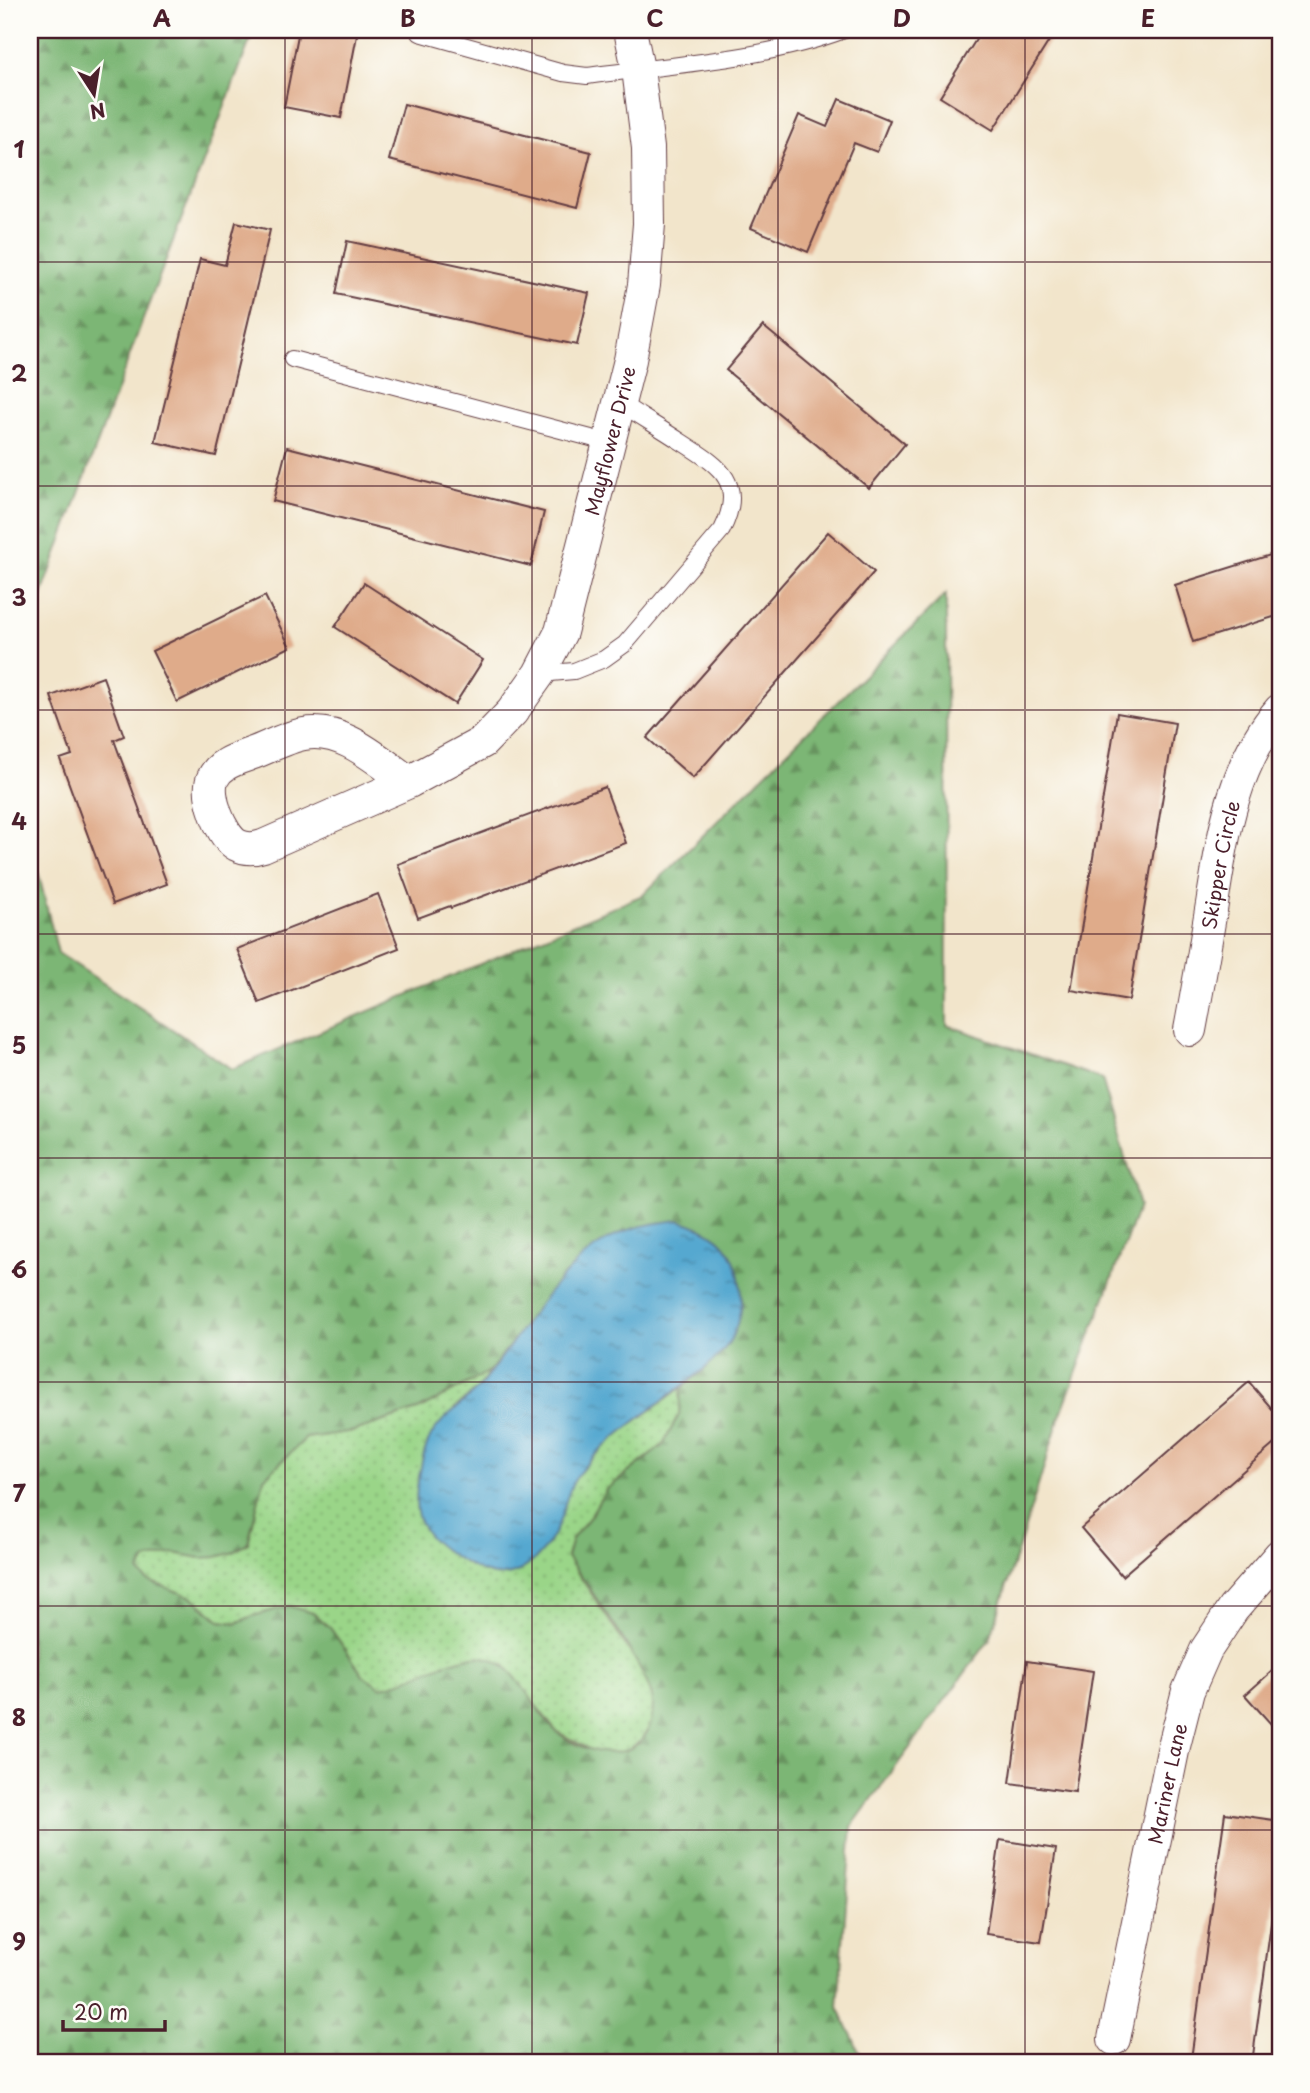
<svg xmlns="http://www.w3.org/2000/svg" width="1310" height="2093" font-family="'Playpen Sans',sans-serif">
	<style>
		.grass { fill: url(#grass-dots); stroke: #727a5a; stroke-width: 2 }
		.forest { fill: url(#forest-firs); stroke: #626a50; stroke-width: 2; fill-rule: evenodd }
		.water { fill: url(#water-ripples); stroke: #50647e; stroke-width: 2 }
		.building { fill: #dfab8a }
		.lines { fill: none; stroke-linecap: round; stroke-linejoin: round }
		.service-casing { stroke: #633d43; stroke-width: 18 }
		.minor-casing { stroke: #633d43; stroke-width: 34 }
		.service { stroke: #fff; stroke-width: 16 }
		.minor { stroke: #fff; stroke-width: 32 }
		.grid { fill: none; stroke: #4a1f2b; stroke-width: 2; stroke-opacity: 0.55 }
		.labels { text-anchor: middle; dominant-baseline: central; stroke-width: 5; stroke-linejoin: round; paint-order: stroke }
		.street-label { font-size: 19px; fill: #4a1f2b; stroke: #fdfcf7 }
		.neatline { fill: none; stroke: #4a1f2b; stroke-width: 2.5 }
		.grid-label { font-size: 23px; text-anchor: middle; font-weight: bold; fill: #4a1f2b }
	</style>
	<defs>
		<pattern id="grass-dots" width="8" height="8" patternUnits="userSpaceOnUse" patternTransform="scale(1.75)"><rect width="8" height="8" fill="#9ad588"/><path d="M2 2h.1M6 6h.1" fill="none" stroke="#86b676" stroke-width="1.8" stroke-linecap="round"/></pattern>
		<pattern id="forest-firs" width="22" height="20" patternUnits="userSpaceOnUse" patternTransform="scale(1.75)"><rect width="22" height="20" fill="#7bb674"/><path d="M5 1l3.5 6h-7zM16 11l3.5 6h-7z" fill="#67935f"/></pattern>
		<pattern id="water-ripples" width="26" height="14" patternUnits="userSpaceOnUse" patternTransform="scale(1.75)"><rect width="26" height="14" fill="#55a8d0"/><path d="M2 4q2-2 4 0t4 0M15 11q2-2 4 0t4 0" fill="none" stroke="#4888a9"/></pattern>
	</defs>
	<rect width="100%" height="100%" fill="#fdfcf7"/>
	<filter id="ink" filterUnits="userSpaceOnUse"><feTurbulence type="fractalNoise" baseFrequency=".0143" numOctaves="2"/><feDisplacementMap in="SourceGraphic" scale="14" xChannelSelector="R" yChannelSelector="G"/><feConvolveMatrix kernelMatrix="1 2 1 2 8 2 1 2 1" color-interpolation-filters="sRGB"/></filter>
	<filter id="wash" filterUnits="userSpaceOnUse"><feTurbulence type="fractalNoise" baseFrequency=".00686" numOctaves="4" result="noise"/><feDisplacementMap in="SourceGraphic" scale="28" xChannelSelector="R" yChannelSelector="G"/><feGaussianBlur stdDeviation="1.57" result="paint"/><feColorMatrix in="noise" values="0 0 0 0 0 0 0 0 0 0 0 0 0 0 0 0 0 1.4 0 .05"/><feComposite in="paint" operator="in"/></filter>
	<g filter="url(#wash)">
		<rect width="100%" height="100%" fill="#f2e5cb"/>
		<path class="grass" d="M 490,1371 L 478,1388 L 454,1409 L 464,1563 C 493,1576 495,1581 524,1566 C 560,1547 556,1504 578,1475 C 604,1440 647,1414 681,1388 L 679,1415 L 662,1446 L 606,1490 L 589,1518 L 572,1539 L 567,1557 L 644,1673 L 653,1699 L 653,1720 L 642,1740 L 623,1753 L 596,1753 L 556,1731 L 504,1664 L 424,1673 L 399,1684 L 381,1687 L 364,1676 L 330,1628 L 253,1616 L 236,1623 L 221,1621 L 192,1597 L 148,1581 L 139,1572 L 146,1560 L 174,1553 L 201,1558 L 248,1543 L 264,1478 L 306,1438 L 354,1431 L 420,1409 Z"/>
		<path class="forest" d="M 30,30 L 254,30 L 140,327 L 30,627 Z
			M 946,594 L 947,1025 L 1102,1079 L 1139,1206 L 1059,1419 L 990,1639 L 852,1826 L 838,2007 L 865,2063 L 30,2063 L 30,839 L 58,953 L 232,1069 L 643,895 ZM 608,1239 L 707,1367 L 681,1388 L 679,1415 L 662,1446 L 606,1490 L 589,1518 L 572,1539 L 567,1557 C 586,1583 653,1676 653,1704 C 653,1765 593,1762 556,1731 C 534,1712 518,1665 488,1658 C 458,1650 412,1682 381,1687 L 364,1676 L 330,1628 L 313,1613 L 289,1606 L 253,1616 L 236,1623 L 220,1621 L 192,1597 L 148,1581 L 139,1572 L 146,1560 L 174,1553 L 201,1558 L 217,1557 L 234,1552 L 248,1543 L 264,1478 L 306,1438 L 354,1431 L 420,1409 L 490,1371 L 560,1279 L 585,1255 Z"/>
		<path class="water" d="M 678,1220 C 710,1229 732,1241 739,1277 C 743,1297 741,1320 731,1339 C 721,1357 702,1371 686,1383 C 654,1408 601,1443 577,1476 C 566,1492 564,1513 556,1530 C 543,1556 518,1584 486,1573 C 473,1569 461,1561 449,1553 C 416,1531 411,1510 420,1472 C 422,1459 425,1447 431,1436 C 442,1416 464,1404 479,1387 C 520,1338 550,1274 607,1240 C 628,1227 654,1223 678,1220 Z"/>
		<g id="blocks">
			<path class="building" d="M 299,30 L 358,30 L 341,118 L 284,107 Z
				M 982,30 L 1056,30 L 993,130 L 940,97 Z
				M 839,99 L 890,120 L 877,152 L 854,143 L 808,252 L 751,228 L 799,115 L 827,127 Z
				M 404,104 L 591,152 L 577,208 L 389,160 Z
				M 236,222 L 270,230 L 216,456 L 155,442 L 200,259 L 225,265 Z
				M 347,241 L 589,293 L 577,345 L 336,294 Z
				M 763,326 L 905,444 L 869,488 L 726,370 Z
				M 287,447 L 544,512 L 531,566 L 273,501 Z
				M 828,532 L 874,572 L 693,778 L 647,738 Z
				M 1280,552 L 1280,615 L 1193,642 L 1175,585 Z
				M 364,583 L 483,660 L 455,704 L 335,627 Z
				M 265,596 L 290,647 L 177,702 L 152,651 Z
				M 103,677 L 124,736 L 114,740 L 167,884 L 113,904 L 60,759 L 72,755 L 51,696 Z
				M 1117,713 L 1175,723 L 1129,1000 L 1071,990 Z
				M 605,787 L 626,843 L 451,908 L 450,906 L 418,918 L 398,864 Z
				M 378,894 L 399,948 L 259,1003 L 237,949 Z
				M 1249,1382 L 1280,1418 L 1280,1439 L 1122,1576 L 1081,1528 Z
				M 1027,1661 L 1093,1671 L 1075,1792 L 1010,1783 Z
				M 1280,1664 L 1280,1734 L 1245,1695 Z
				M 1225,1813 L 1280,1821 L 1280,1858 L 1252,2063 L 1228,2063 L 1191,2059 Z
				M 1000,1840 L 1056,1849 L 1041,1942 L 986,1934 Z"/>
		</g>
	</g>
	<g filter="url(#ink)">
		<use href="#blocks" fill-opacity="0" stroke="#633d43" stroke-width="2"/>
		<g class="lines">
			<defs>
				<path id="service" d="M 420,33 L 563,73 L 587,76 C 669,65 767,59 844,30
					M 292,359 L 610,443
					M 539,674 L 574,671 L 604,659 L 625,644 L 722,530 C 747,480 717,465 680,441 C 660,428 640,416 620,403"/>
				<g id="minor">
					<path id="s1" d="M 409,782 C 378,761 344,727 304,734 C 287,737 269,747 253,753 C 238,759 221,762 213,778 C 205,794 221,836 237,845 C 245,849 254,849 263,846 L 409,782 L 483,742 L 512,712 L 539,674 L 561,632 L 630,360 L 644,285 L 649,224 L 648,148 L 638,69 L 630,30"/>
					<path id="s2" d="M 1190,1030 C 1198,988 1205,946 1212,904 C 1223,836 1233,764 1280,710"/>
					<path id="s3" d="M 1114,2039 L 1174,1746 L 1188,1691 L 1206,1650 L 1233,1609 L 1280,1555"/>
				</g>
			</defs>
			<use href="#service" class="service-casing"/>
			<use href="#minor" class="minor-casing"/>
			<use href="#service" class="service"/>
			<use href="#minor" class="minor"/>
		</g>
	</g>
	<path class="grid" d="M 285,30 L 285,2063M 532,30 L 532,2063M 778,30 L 778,2063M 1025,30 L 1025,2063M 30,262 L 1280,262M 30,486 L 1280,486M 30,710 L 1280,710M 30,934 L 1280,934M 30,1158 L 1280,1158M 30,1382 L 1280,1382M 30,1606 L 1280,1606M 30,1830 L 1280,1830"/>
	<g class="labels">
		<g class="street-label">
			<text stroke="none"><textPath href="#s1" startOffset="900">Mayflower Drive</textPath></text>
			<text stroke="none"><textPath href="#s2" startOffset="168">Skipper Circle</textPath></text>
			<text stroke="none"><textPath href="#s3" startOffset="261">Mariner Lane</textPath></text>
		</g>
	</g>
	<rect width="1310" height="2093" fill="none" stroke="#fdfcf7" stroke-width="77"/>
	<g transform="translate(94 94) rotate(168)" stroke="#fdfcf7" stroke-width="5" paint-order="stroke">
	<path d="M0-5L12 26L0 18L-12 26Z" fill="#4a1f2b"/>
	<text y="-10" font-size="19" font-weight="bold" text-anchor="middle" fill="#4a1f2b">N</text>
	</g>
	<path d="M63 2020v10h102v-10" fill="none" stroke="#4a1f2b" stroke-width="3.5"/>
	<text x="74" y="2020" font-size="21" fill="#4a1f2b" stroke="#fdfcf7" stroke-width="5" paint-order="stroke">20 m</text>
	<rect x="38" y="38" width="1234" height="2016" class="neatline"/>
	<g class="grid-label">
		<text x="162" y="27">A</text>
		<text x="408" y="27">B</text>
		<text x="655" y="27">C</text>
		<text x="902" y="27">D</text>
		<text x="1148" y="27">E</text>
		<text x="19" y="158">1</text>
		<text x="19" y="382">2</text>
		<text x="19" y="606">3</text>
		<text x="19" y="830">4</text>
		<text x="19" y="1054">5</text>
		<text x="19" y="1278">6</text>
		<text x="19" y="1502">7</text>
		<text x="19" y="1726">8</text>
		<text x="19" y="1950">9</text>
	</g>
</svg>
